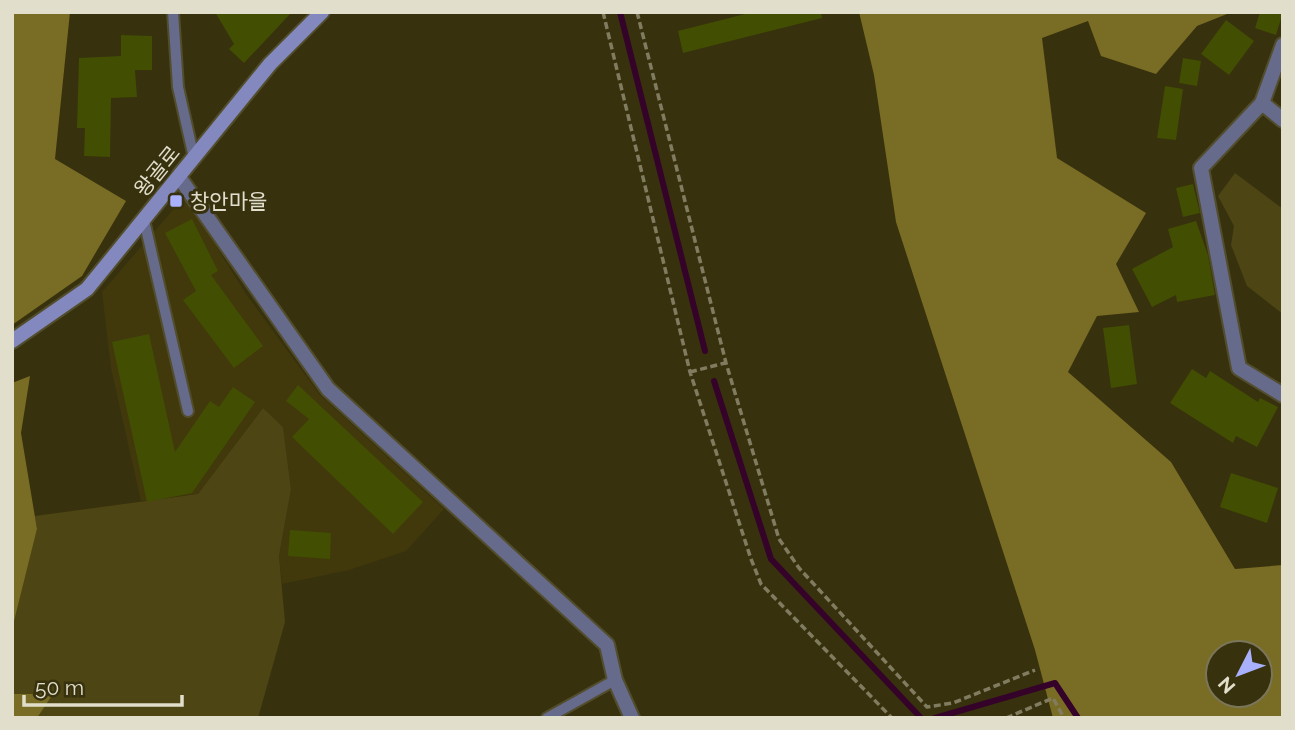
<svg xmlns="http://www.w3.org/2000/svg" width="1295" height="730" font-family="Raleway,'Noto Sans KR',sans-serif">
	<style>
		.built { fill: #41390c }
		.green { fill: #4e4514 }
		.forest { fill: #796c24; fill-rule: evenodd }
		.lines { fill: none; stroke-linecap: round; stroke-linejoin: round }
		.stream { stroke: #35032a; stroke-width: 6 }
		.building { fill: #424e02 }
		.service-casing { stroke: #524d2c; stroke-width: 14 }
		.minor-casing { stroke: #524d2c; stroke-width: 18 }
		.secondary-casing { stroke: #524d2c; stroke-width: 18 }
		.path { stroke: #817c60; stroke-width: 3.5; stroke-dasharray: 7 3.5; stroke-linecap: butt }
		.service { stroke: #666a8b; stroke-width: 10 }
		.minor { stroke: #666a8b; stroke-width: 14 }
		.secondary { stroke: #8389be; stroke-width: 14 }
		.poi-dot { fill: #a9b0fc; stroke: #37310e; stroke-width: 2.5 }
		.labels { text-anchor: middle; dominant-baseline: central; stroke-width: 6; stroke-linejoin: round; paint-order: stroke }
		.street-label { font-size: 21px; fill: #e1decb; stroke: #37310e }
		.poi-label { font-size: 21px; fill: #e1decb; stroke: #37310e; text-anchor: start }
	</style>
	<rect width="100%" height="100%" fill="#37310e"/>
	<path class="built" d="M 185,196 L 246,294 L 320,395 L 444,509 L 406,551 L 349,570 L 282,584 L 279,556 L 291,489 L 283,427 L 263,408 L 198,494 L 141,501 L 111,368 L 102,292 Z"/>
	<path class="green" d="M 1235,173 L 1283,209 L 1283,314 L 1247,286 L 1231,245 L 1234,226 L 1218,196 Z
		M 263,408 L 283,427 L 291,489 L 279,556 L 285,622 L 258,718 L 37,718 L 52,694 L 12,694 L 13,622 L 37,529 L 35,516 L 198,494 Z"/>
	<path class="forest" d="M 12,12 L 70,12 L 55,159 L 126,201 L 82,276 L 12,325 Z
		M 859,12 L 1232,12 L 1197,26 L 1156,74 L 1101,56 L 1088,21 L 1042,38 L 1057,158 L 1146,213 L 1116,264 L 1139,312 L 1097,316 L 1068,372 L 1171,462 L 1235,569 L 1283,565 L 1283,718 L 1053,718 L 1035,650 L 896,222 L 874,75 ZM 1218,653 L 1260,653 L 1260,695 L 1218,695 Z
		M 30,376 L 21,433 L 37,529 L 12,629 L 12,383 Z
		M 12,694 L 53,694 L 37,718 L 12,718 Z"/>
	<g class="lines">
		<path class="stream" d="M 620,12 L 705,351
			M 714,381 L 771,559 L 921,718
			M 935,718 L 1055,683 L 1078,718"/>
	</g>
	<path class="building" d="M 215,12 L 292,12 L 244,63 L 229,49 L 234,44 Z
		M 753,12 L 821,12 L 822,18 L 683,53 L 678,31 Z
		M 1260,12 L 1283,12 L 1276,35 L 1255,28 Z
		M 1226,20 L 1254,41 L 1229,75 L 1201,54 Z
		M 121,35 L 152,36 L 152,70 L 135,70 L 137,97 L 111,98 L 110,157 L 84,156 L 85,128 L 77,128 L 79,58 L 121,56 Z
		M 1183,58 L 1201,61 L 1197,86 L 1179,83 Z
		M 1165,86 L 1183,89 L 1176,140 L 1157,138 Z
		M 1193,184 L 1200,213 L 1183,217 L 1176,188 Z
		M 192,219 L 218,271 L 211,275 L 263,346 L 234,368 L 183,300 L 196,291 L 165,233 Z
		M 1196,221 L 1208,255 L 1215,295 L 1177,302 L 1176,295 L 1152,307 L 1132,269 L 1173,247 L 1168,229 Z
		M 1129,325 L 1137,384 L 1111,388 L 1103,328 Z
		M 149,334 L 175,452 L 210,401 L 219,407 L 233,387 L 255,402 L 192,493 L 147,502 L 112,342 Z
		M 1192,369 L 1206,378 L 1210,371 L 1258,402 L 1260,398 L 1278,407 L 1257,447 L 1236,436 L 1233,443 L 1170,403 Z
		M 298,385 L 423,502 L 393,534 L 292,437 L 309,419 L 286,401 Z
		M 1231,473 L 1278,488 L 1267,523 L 1220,507 Z
		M 290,530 L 331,533 L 330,559 L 288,556 Z"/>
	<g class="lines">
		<defs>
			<path id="service" d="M 173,12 L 178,87 L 194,158
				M 144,220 L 188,411
				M 547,718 L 615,680"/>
			<path id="minor" d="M 1283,45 L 1262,103 L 1201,168 L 1239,368 L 1283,395
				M 1262,103 L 1283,120
				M 179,177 L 328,389 L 607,645 L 615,680 L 632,718"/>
			<path id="secondary" d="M 12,341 L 87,289 L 270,64 L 322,12"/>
		</defs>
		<use href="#service" class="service-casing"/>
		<use href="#minor" class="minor-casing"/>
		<use href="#secondary" class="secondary-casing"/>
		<path class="path" d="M 603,12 L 690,372 L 751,559 L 761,584 L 892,718
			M 637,12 L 726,363 L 779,539 L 799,568 L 927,707 L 953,703 L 1035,670
			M 690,372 L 725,363
			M 1006,718 L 1053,698 L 1064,718"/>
		<use href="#service" class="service"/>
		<use href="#minor" class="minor"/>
		<use href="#secondary" class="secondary"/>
	</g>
	<rect class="poi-dot" x="169" y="194" width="14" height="14" rx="3.5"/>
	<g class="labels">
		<g class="street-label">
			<text transform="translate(157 171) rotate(-51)">왕골로</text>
		</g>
		<g class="poi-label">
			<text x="190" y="201">창안마을</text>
		</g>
	</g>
	<rect width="1295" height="730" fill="none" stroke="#e1decb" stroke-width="28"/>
	<g transform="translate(1239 674) rotate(228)"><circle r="33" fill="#37310e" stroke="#7b765a" stroke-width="2"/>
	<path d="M0-5L12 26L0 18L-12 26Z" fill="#a9b0fc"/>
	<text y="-10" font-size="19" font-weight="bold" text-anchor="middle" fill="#e1decb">N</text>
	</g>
	<path d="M24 695v10h158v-10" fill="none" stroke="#e1decb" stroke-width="3.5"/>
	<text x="35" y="695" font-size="21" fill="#e1decb" stroke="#37310e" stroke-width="5" paint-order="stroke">50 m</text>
</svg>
